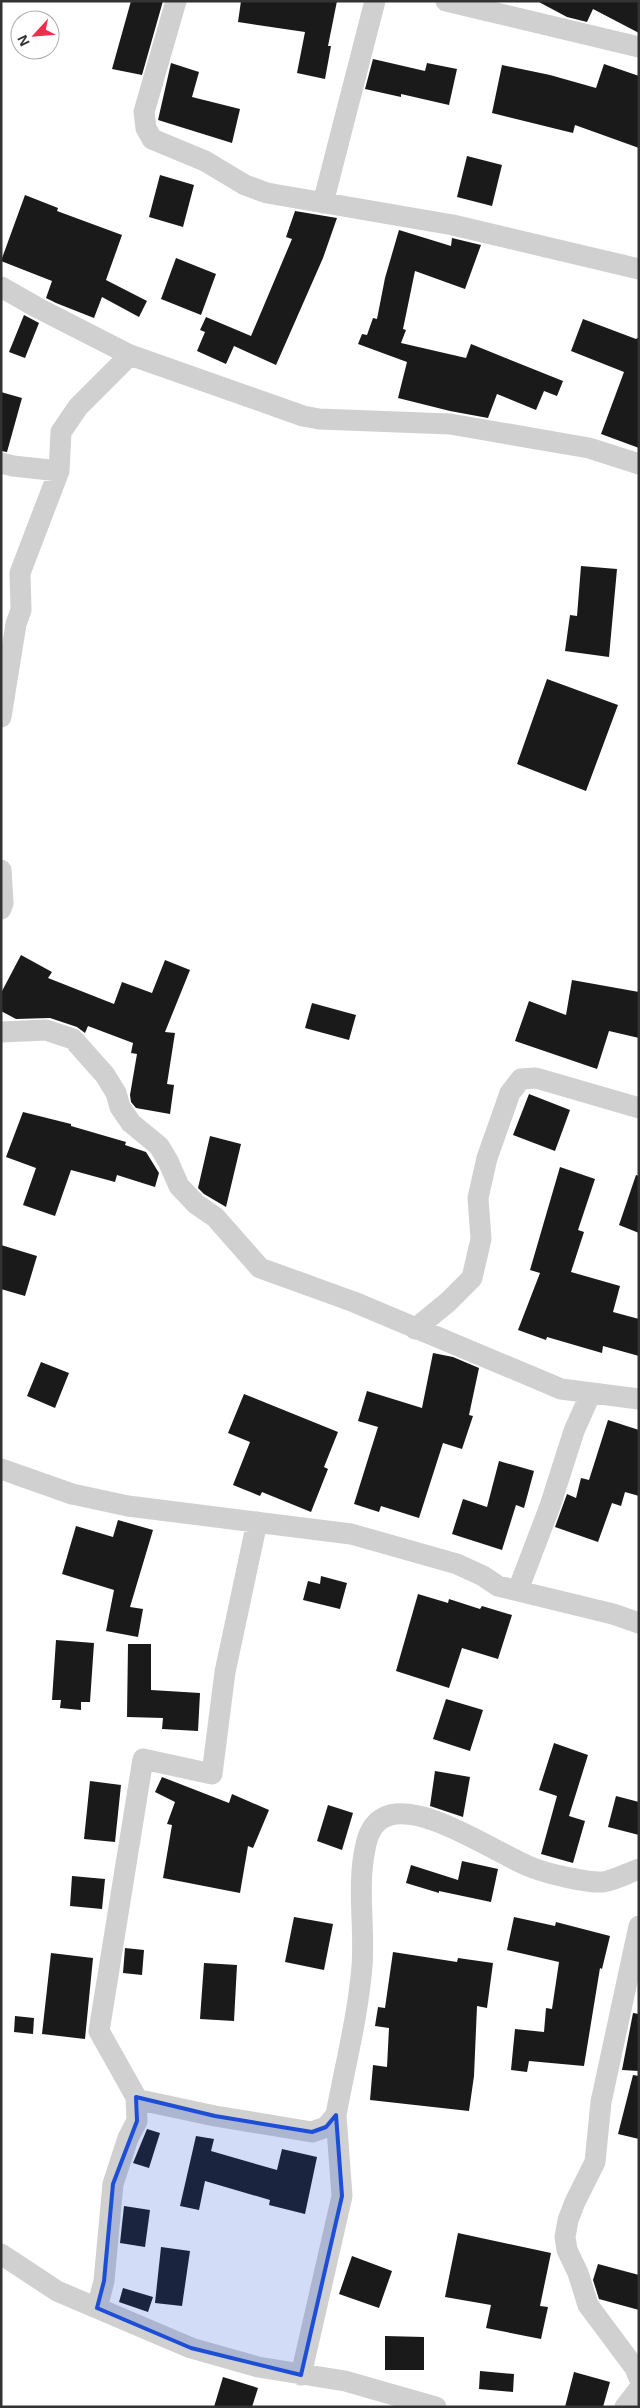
<svg xmlns="http://www.w3.org/2000/svg" width="640" height="2408" font-family="Arial,sans-serif">
	<style>
		.building { fill: #1a1a1a }
		.lines { fill: none; stroke-linecap: round; stroke-linejoin: round }
		.minor { stroke: #d0d0d0; stroke-width: 21 }
		.marked { fill: #1d4ed8; fill-opacity: 0.2; stroke: #1d4ed8; stroke-width: 4; stroke-linejoin: round }
	</style>
	<rect width="100%" height="100%" fill="#fff"/>
	<path class="building" d="M 131,1 L 163,1 L 142,75 L 112,69 Z
		M 241,1 L 337,1 L 328,46 L 331,46 L 325,79 L 297,73 L 305,32 L 238,22 Z
		M 537,1 L 639,1 L 639,33 L 593,9 L 587,22 L 567,17 Z
		M 373,59 L 425,71 L 427,63 L 457,69 L 449,105 L 401,94 L 401,97 L 365,89 Z
		M 171,63 L 199,72 L 192,97 L 240,109 L 232,143 L 158,120 Z
		M 604,64 L 639,76 L 639,148 L 575,125 L 573,133 L 492,113 L 502,65 L 550,75 L 596,88 Z
		M 467,156 L 502,165 L 492,206 L 457,197 Z
		M 160,175 L 194,185 L 183,227 L 149,217 Z
		M 25,195 L 58,208 L 57,211 L 122,235 L 106,280 L 147,301 L 139,317 L 102,297 L 94,318 L 56,303 L 46,298 L 52,281 L 1,261 Z
		M 295,211 L 337,218 L 323,258 L 276,365 L 234,346 L 226,364 L 197,351 L 205,332 L 200,330 L 206,317 L 251,336 L 292,239 L 286,237 Z
		M 399,230 L 451,246 L 452,238 L 481,245 L 465,289 L 415,271 L 403,329 L 406,330 L 401,343 L 466,358 L 471,344 L 563,381 L 557,396 L 544,391 L 536,410 L 497,394 L 488,418 L 450,411 L 398,398 L 407,362 L 358,344 L 362,334 L 367,335 L 373,318 L 377,319 L 385,278 Z
		M 176,258 L 216,274 L 201,315 L 161,299 Z
		M 24,315 L 39,323 L 25,358 L 9,352 Z
		M 583,319 L 636,339 L 639,337 L 639,448 L 601,434 L 624,372 L 571,351 Z
		M 1,392 L 22,398 L 7,452 L 1,451 Z
		M 581,566 L 617,569 L 609,657 L 565,651 L 570,615 L 577,616 Z
		M 547,679 L 618,705 L 586,791 L 517,764 Z
		M 21,955 L 52,972 L 48,978 L 114,1004 L 122,982 L 152,993 L 165,960 L 190,970 L 165,1032 L 175,1033 L 167,1084 L 174,1085 L 170,1114 L 136,1108 L 131,1102 L 130,1095 L 137,1054 L 131,1053 L 133,1043 L 88,1026 L 85,1033 L 77,1027 L 50,1018 L 16,1019 L 1,1011 L 1,993 Z
		M 572,980 L 639,992 L 639,1038 L 609,1031 L 597,1069 L 515,1041 L 529,1001 L 566,1015 Z
		M 312,1003 L 356,1015 L 349,1040 L 305,1028 Z
		M 529,1094 L 570,1110 L 555,1151 L 513,1135 Z
		M 23,1112 L 71,1124 L 71,1126 L 126,1142 L 125,1145 L 146,1152 L 159,1173 L 155,1187 L 117,1175 L 115,1182 L 71,1170 L 55,1216 L 23,1205 L 36,1168 L 6,1157 Z
		M 210,1136 L 241,1144 L 226,1207 L 204,1194 L 198,1188 Z
		M 560,1167 L 595,1179 L 578,1230 L 584,1232 L 571,1272 L 620,1286 L 613,1312 L 639,1319 L 639,1356 L 603,1346 L 602,1353 L 547,1337 L 546,1340 L 518,1330 L 540,1273 L 530,1270 Z
		M 636,1175 L 639,1176 L 639,1233 L 619,1225 Z
		M 1,1245 L 37,1256 L 25,1296 L 1,1289 Z
		M 433,1353 L 453,1357 L 479,1368 L 469,1415 L 473,1416 L 462,1449 L 443,1443 L 419,1518 L 381,1506 L 379,1512 L 354,1504 L 378,1427 L 358,1421 L 367,1391 L 422,1408 Z
		M 41,1362 L 69,1373 L 55,1408 L 27,1396 Z
		M 244,1394 L 338,1432 L 324,1467 L 328,1469 L 311,1512 L 262,1492 L 260,1496 L 233,1485 L 250,1442 L 228,1433 Z
		M 608,1420 L 639,1430 L 639,1496 L 625,1492 L 621,1506 L 612,1503 L 598,1542 L 555,1527 L 567,1494 L 576,1498 L 581,1478 L 589,1480 Z
		M 499,1461 L 534,1471 L 524,1508 L 516,1505 L 502,1550 L 452,1534 L 463,1499 L 487,1507 Z
		M 118,1520 L 153,1530 L 130,1607 L 143,1609 L 138,1637 L 106,1631 L 114,1590 L 62,1574 L 76,1526 L 113,1537 Z
		M 321,1576 L 347,1583 L 340,1609 L 303,1600 L 308,1581 L 320,1584 Z
		M 418,1594 L 448,1603 L 449,1599 L 480,1609 L 482,1606 L 512,1615 L 498,1659 L 462,1648 L 449,1688 L 396,1671 Z
		M 56,1640 L 94,1643 L 90,1702 L 81,1702 L 81,1710 L 60,1708 L 61,1700 L 52,1700 Z
		M 128,1644 L 151,1644 L 151,1690 L 200,1693 L 198,1731 L 162,1729 L 163,1718 L 127,1717 Z
		M 446,1699 L 483,1710 L 470,1751 L 433,1739 Z
		M 554,1743 L 588,1755 L 569,1816 L 585,1821 L 573,1863 L 541,1854 L 557,1796 L 539,1790 Z
		M 435,1771 L 470,1777 L 463,1817 L 430,1806 Z
		M 162,1777 L 229,1803 L 232,1794 L 269,1810 L 253,1848 L 248,1846 L 240,1893 L 163,1878 L 172,1825 L 167,1824 L 175,1802 L 155,1792 Z
		M 90,1781 L 121,1785 L 115,1842 L 84,1839 Z
		M 616,1796 L 639,1802 L 639,1835 L 608,1827 Z
		M 328,1805 L 353,1813 L 342,1850 L 317,1841 Z
		M 462,1861 L 498,1869 L 491,1902 L 439,1891 L 439,1893 L 406,1883 L 411,1865 L 458,1880 Z
		M 72,1876 L 105,1879 L 102,1909 L 70,1906 Z
		M 294,1917 L 333,1924 L 324,1970 L 285,1962 Z
		M 514,1917 L 555,1926 L 556,1922 L 610,1936 L 602,1969 L 600,1968 L 584,2066 L 529,2061 L 527,2072 L 511,2070 L 515,2029 L 544,2032 L 546,2008 L 552,2009 L 559,1962 L 507,1950 Z
		M 125,1948 L 144,1950 L 142,1975 L 123,1973 Z
		M 393,1952 L 457,1962 L 458,1958 L 493,1963 L 487,2008 L 477,2006 L 474,2076 L 469,2111 L 370,2100 L 373,2065 L 387,2067 L 389,2028 L 375,2026 L 378,2007 L 385,2008 Z
		M 51,1953 L 93,1958 L 85,2039 L 42,2034 Z
		M 204,1963 L 237,1965 L 234,2021 L 200,2019 Z
		M 633,2013 L 639,2014 L 639,2071 L 622,2070 Z
		M 15,2016 L 34,2018 L 33,2034 L 14,2032 Z
		M 633,2075 L 639,2076 L 639,2139 L 618,2134 Z
		M 147,2129 L 160,2133 L 149,2168 L 133,2163 Z
		M 196,2136 L 214,2139 L 211,2151 L 277,2170 L 282,2149 L 317,2157 L 305,2214 L 269,2205 L 270,2200 L 205,2181 L 199,2210 L 180,2206 Z
		M 124,2206 L 150,2210 L 145,2247 L 120,2243 Z
		M 458,2233 L 551,2253 L 540,2306 L 548,2307 L 541,2339 L 486,2328 L 491,2305 L 445,2297 Z
		M 161,2247 L 190,2251 L 182,2306 L 155,2303 Z
		M 352,2256 L 392,2271 L 379,2308 L 339,2294 Z
		M 598,2264 L 639,2275 L 639,2310 L 599,2299 L 593,2280 Z
		M 123,2288 L 153,2297 L 148,2312 L 119,2302 Z
		M 385,2336 L 424,2337 L 424,2370 L 385,2370 Z
		M 480,2371 L 514,2374 L 513,2392 L 479,2389 Z
		M 574,2372 L 610,2382 L 603,2407 L 565,2407 Z
		M 223,2377 L 258,2388 L 252,2407 L 214,2407 Z"/>
	<g class="lines">
		<path class="minor" d="M 176,1 L 144,112 L 146,128 L 152,139 L 205,161 L 245,185 L 267,193 L 453,225 L 639,269
			M 446,1 L 639,47
			M 323,203 L 375,1
			M 1,287 L 38,308 L 130,355 L 303,416 L 319,419 L 450,424 L 589,448 L 639,464
			M 1,463 L 13,466 L 59,471
			M 1,717 L 16,624 L 21,610 L 20,573 L 59,471 L 61,432 L 78,407 L 130,355
			M 1,870 L 3,903 L 1,909
			M 1,1032 L 46,1030 L 73,1039 L 105,1075 L 116,1093 L 120,1107 L 131,1123 L 159,1146 L 168,1161 L 179,1186 L 196,1204 L 215,1217 L 260,1268 L 354,1302 L 561,1389 L 639,1399
			M 415,1329 L 448,1302 L 472,1278 L 481,1239 L 478,1198 L 487,1158 L 510,1093 L 521,1079 L 536,1078 L 639,1108
			M 1,1469 L 72,1494 L 128,1506 L 351,1534 L 457,1564 L 483,1576 L 498,1586 L 613,1614 L 639,1623
			M 518,1590 L 550,1506 L 574,1431 L 590,1395
			M 639,1926 L 601,2102 L 595,2162 L 575,2202 L 568,2220 L 565,2237 L 567,2250 L 578,2273 L 588,2305 L 635,2368 L 639,2378
			M 136,2097 L 140,2100 L 215,2116 L 312,2132 L 326,2127 L 336,2115 C 345,2066 358,2016 362,1966 C 365,1928 357,1887 365,1849 C 367,1837 372,1824 383,1818 C 419,1798 498,1855 533,1868 C 549,1874 587,1883 603,1882 C 615,1880 628,1873 639,1869
			M 1,2254 L 57,2291 L 191,2348 L 258,2367 L 345,2381 L 436,2407
			M 97,2308 L 104,2281 L 113,2184 L 128,2138 L 137,2121 L 136,2097 L 99,2031 L 143,1759 L 212,1774 L 225,1672 L 257,1522
			M 301,2375 L 342,2196 L 336,2115
			M 625,2407 L 639,2389"/>
	</g>
	<path class="marked" d="M 136,2097 L 215,2116 L 312,2132 L 326,2127 L 336,2115 L 342,2196 L 301,2375 L 191,2348 L 97,2308 L 104,2281 L 113,2184 L 137,2121 Z"/>
	<rect width="640" height="2408" fill="none" stroke="#333333" stroke-width="5"/>
	<g transform="translate(35 35) rotate(244)"><circle r="24" fill="#ffffff" stroke="#adadad"/>
	<path d="M0-4L9 19L0 12L-9 19Z" fill="#f22c4b"/>
	<text y="-8" font-size="14" font-weight="bold" text-anchor="middle" fill="#333333">N</text>
	</g>
</svg>
